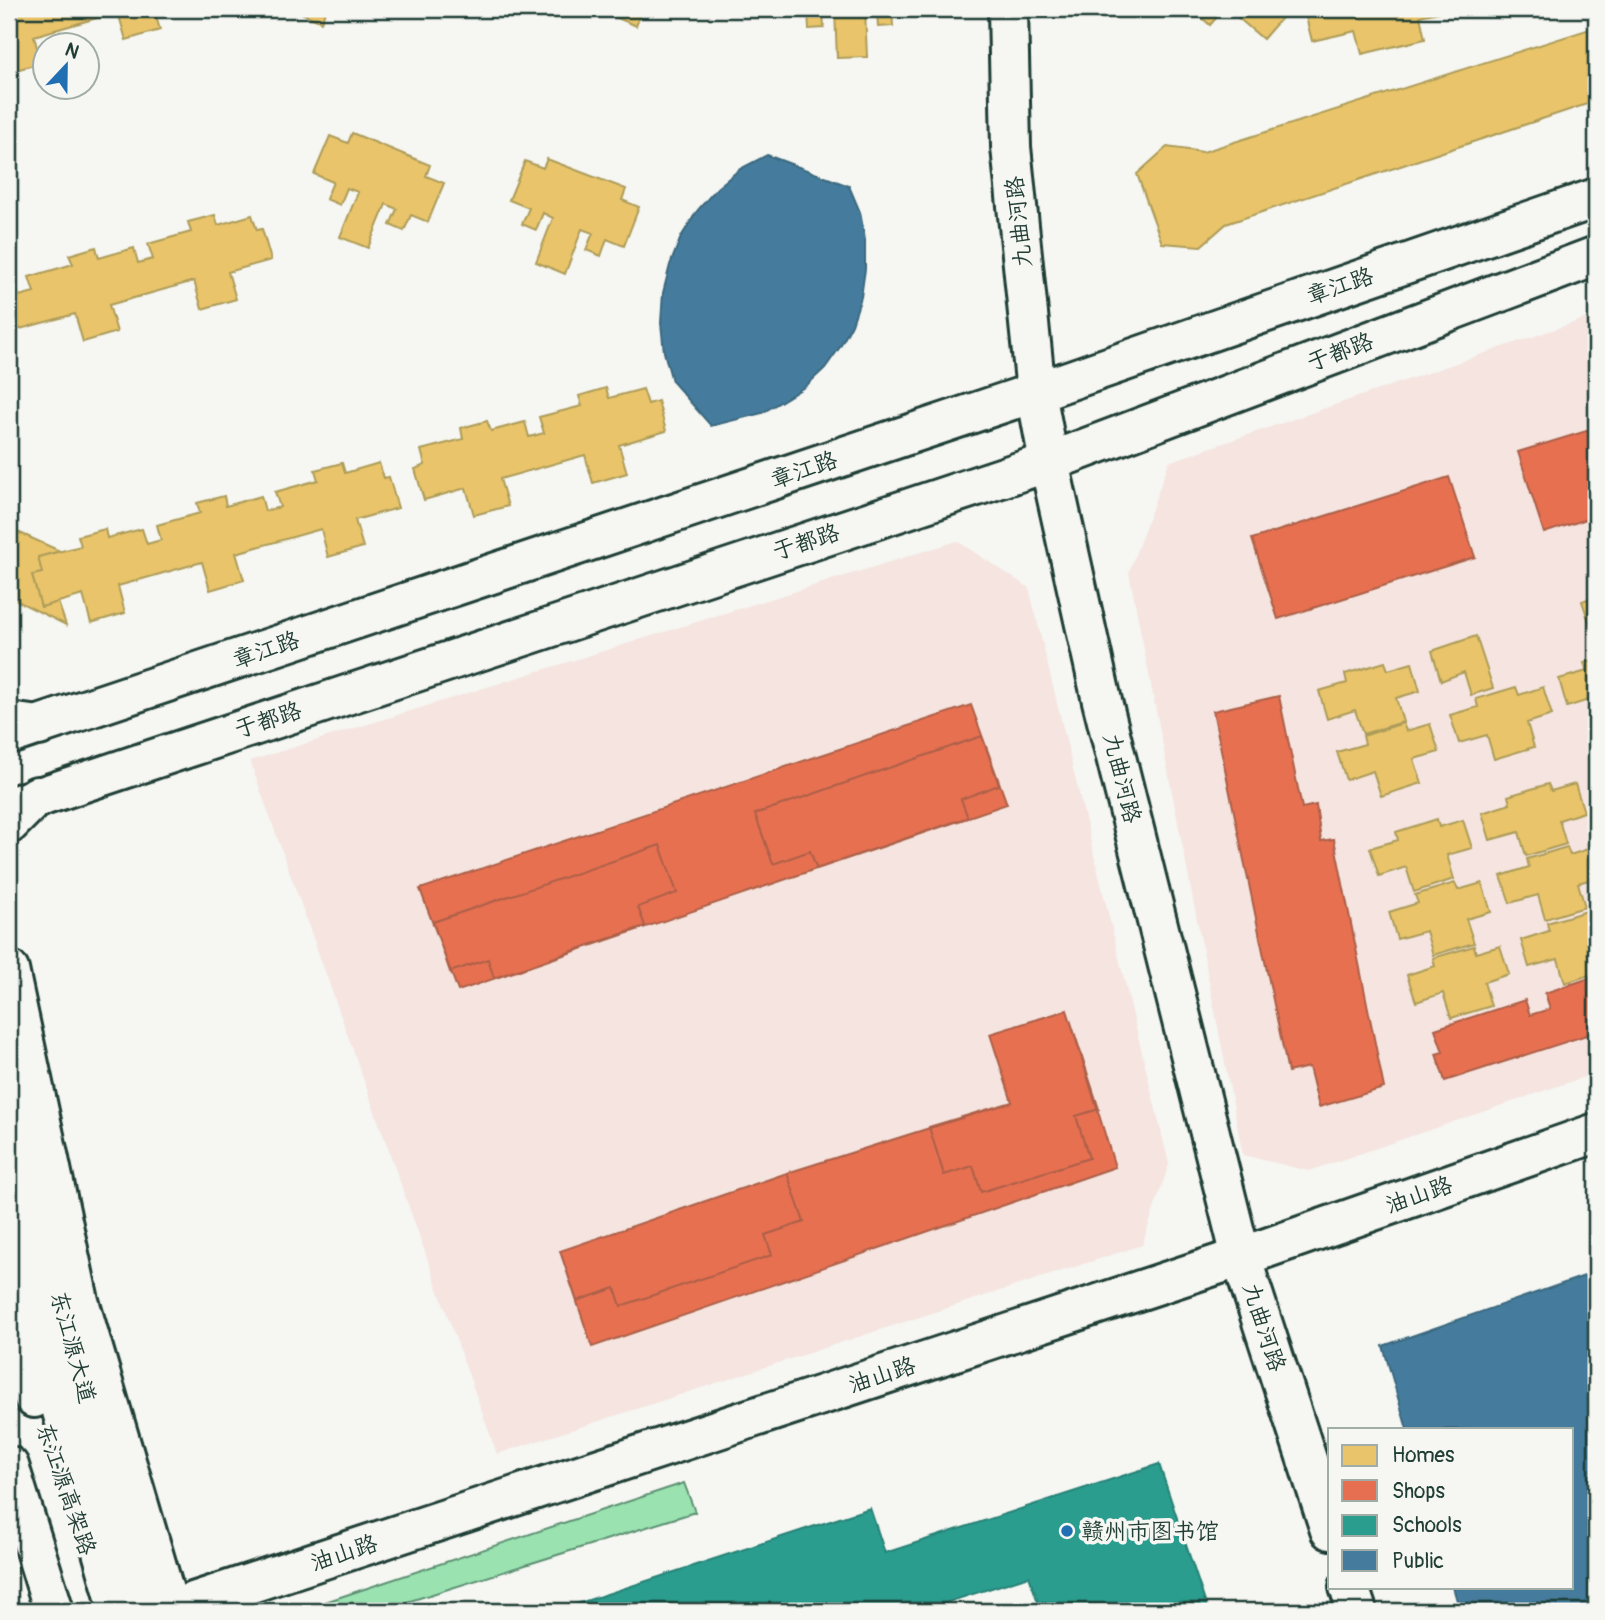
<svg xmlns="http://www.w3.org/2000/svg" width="1605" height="1620" font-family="Pangolin,'LXGW WenKai TC',sans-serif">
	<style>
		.built { fill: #f5e4df }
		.garden { fill: #9ae2b0; stroke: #5c9072; stroke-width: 2 }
		.homes { fill: #e9c46a; stroke: #ac9c5a; stroke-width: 2 }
		.shops { fill: #e76f51; stroke: #ab6048; stroke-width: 2 }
		.schools { fill: #2a9d8f; stroke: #278074; stroke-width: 2 }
		.public { fill: #457b9d; stroke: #3a687e; stroke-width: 2 }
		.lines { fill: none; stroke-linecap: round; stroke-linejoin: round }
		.secondary-casing { stroke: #1f3d34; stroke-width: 44 }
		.primary-casing { stroke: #1f3d34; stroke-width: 44 }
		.highway-casing { stroke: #1f3d34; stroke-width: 44 }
		.secondary { stroke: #f6f6f2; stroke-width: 38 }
		.primary { stroke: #f6f6f2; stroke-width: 38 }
		.highway { stroke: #f6f6f2; stroke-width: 38 }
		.poi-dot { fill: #1f6fb2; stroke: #f6f6f2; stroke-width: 2.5 }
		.labels { text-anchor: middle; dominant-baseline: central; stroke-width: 7; stroke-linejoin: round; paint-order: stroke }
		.street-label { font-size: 23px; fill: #1f3d34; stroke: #f6f6f2 }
		.poi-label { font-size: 23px; fill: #1f3d34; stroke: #f6f6f2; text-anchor: start }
	</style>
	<rect width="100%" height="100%" fill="#f6f6f2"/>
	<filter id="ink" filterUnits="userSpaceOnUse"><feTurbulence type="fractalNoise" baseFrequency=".0143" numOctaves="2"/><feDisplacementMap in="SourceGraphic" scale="14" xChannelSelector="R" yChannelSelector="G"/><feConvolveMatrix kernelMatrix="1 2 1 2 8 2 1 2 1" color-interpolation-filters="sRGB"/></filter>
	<g filter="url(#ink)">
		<path class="built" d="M 1596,315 L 1596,1073 L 1309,1171 L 1243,1155 L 1129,572 L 1169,462 Z
			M 957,541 L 1029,588 L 1169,1164 L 1142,1245 L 497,1454 L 250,761 Z"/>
		<path class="garden" d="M 684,1483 L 695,1512 L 378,1611 L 298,1611 Z"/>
		<path class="homes" d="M 9,9 L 154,9 L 160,30 L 126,40 L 118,12 L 34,36 L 41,63 L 9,72 Z
			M 293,9 L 326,9 L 321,22 Z
			M 610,9 L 643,9 L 636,26 L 608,14 Z
			M 787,9 L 892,9 L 893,26 L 878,27 L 877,9 L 865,10 L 867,57 L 837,58 L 835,11 L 823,11 L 824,28 L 809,29 L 808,11 L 787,12 Z
			M 1192,9 L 1224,9 L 1210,25 Z
			M 1228,9 L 1289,9 L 1263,39 Z
			M 1304,9 L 1453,9 L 1420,16 L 1425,39 L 1362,54 L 1356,31 L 1312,41 Z
			M 1596,27 L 1596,101 L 1226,224 L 1201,246 L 1162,243 L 1137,174 L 1167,147 L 1203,152 Z
			M 352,133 L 430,165 L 426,176 L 444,183 L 428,222 L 411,215 L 404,231 L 390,225 L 397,209 L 386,204 L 368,248 L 340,237 L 358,192 L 347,188 L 340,205 L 326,199 L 333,182 L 314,174 L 330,136 L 348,143 Z
			M 547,159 L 626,189 L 622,200 L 639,207 L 624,246 L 607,239 L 601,256 L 586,250 L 593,233 L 582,229 L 565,274 L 536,262 L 553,218 L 543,213 L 536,230 L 522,224 L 529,208 L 509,200 L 525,161 L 543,168 Z
			M 215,215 L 218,225 L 252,215 L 257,230 L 262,229 L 271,260 L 228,272 L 236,299 L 202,309 L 194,281 L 109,305 L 117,332 L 83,342 L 75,314 L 9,332 L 9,283 L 15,281 L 19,296 L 34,292 L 29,277 L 73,264 L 69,255 L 96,247 L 99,258 L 134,248 L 138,263 L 153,259 L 148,244 L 191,232 L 188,222 Z
			M 606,388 L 609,398 L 643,389 L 648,404 L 658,401 L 666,431 L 619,445 L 627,473 L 593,483 L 585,455 L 500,479 L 508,506 L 474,515 L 466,488 L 424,500 L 415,469 L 425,465 L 421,450 L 463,439 L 461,428 L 487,421 L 491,431 L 525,422 L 529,437 L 544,433 L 539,417 L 582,406 L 579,396 Z
			M 342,463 L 345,473 L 379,463 L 384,478 L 389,477 L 398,508 L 355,520 L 363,547 L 328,557 L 321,529 L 236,553 L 244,580 L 210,590 L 202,562 L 118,586 L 125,613 L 91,623 L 83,595 L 41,607 L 32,575 L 42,573 L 38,557 L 81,546 L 78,536 L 105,529 L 107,538 L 142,529 L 147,544 L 161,540 L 157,525 L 200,513 L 197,503 L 224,496 L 226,506 L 261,496 L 265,511 L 280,507 L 275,492 L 318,480 L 315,470 Z
			M 9,528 L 60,551 L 38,557 L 42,573 L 32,575 L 41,607 L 58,602 L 66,625 L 9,597 Z
			M 1596,596 L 1596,642 L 1582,601 Z
			M 1476,636 L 1493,688 L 1471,695 L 1464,672 L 1441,681 L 1432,651 Z
			M 1596,660 L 1596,703 L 1595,698 L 1567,707 L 1559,679 L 1587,671 L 1584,663 Z
			M 1385,662 L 1388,670 L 1412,663 L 1420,691 L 1396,698 L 1403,722 L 1363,734 L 1355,710 L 1327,719 L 1319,691 L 1347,683 L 1345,674 Z
			M 1516,687 L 1519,695 L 1543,687 L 1552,715 L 1527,723 L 1534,747 L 1494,759 L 1487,735 L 1459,743 L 1450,715 L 1478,707 L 1476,699 Z
			M 1403,723 L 1406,731 L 1430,724 L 1439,752 L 1414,759 L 1422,783 L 1381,796 L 1373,771 L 1346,780 L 1337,752 L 1365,744 L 1363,736 Z
			M 1548,784 L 1551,791 L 1575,784 L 1584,812 L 1559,820 L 1566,844 L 1526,856 L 1519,832 L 1490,840 L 1482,813 L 1510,804 L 1508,796 Z
			M 1437,819 L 1439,827 L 1463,820 L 1472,848 L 1447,855 L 1454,879 L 1414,892 L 1406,867 L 1379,876 L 1370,848 L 1398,840 L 1396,832 Z
			M 1567,847 L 1570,855 L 1594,847 L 1596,853 L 1596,878 L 1578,883 L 1585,907 L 1545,919 L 1538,895 L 1510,903 L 1501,876 L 1529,867 L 1527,859 Z
			M 1455,883 L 1458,890 L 1482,883 L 1491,912 L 1466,919 L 1474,943 L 1433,955 L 1426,931 L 1397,939 L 1389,912 L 1418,903 L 1415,895 Z
			M 1587,911 L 1590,918 L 1596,916 L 1596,973 L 1565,983 L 1558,959 L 1529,967 L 1521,940 L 1549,931 L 1547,923 Z
			M 1474,946 L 1476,953 L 1500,946 L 1509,974 L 1484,982 L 1491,1006 L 1451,1018 L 1443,993 L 1416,1002 L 1407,975 L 1435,966 L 1433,958 Z"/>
		<path class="shops" d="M 1596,428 L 1596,516 L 1544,533 L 1518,452 Z
			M 1449,477 L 1475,557 L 1278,619 L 1252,539 Z
			M 1279,696 L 1302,808 L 1316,805 L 1321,841 L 1334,839 L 1384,1088 L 1319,1107 L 1309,1067 L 1288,1072 L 1213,711 Z
			M 971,705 L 1007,804 L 458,991 L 420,889 Z
			M 982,736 L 999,785 L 961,799 L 968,818 L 817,869 L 810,851 L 773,864 L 755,814 Z
			M 660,845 L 677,893 L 638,907 L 645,926 L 494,978 L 488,959 L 450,972 L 433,922 Z
			M 1596,976 L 1596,1032 L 1445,1081 L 1436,1054 L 1443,1052 L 1435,1029 L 1525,1000 L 1530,1015 L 1550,1009 L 1545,993 Z
			M 1067,1010 L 1099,1109 L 1076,1116 L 1089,1158 L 981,1192 L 973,1166 L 944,1175 L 929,1127 L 1012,1102 L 990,1034 Z
			M 1067,1010 L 1115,1167 L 592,1347 L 560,1251 L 787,1173 L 1012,1102 L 990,1034 Z
			M 787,1173 L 804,1222 L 765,1235 L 772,1255 L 621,1306 L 615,1288 L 577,1301 L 560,1251 Z"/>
		<path class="schools" d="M 1159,1464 L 1208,1611 L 1041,1611 L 1029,1576 L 920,1611 L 555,1611 L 870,1508 L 885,1553 Z"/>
		<path class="public" d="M 767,155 L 849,186 L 860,212 L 865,240 L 865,269 L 861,297 L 852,324 L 840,347 L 825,368 L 806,386 L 762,413 L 711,426 L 672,381 L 664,352 L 661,323 L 663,293 L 670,265 L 681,237 L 697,211 L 717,188 L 740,169 Z
			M 1596,1272 L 1596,1611 L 1460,1611 L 1453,1587 L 1572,1587 L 1572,1429 L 1407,1429 L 1383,1346 Z"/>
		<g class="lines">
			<defs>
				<path id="secondary" d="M 1008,9 L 1011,147 L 1036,392 L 1049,462 L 1102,701 L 1241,1257 L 1330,1530
					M 9,735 L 1036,392 L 1596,198
					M 9,807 L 1049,462 L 1596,256
					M 9,970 L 79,1301 L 170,1611
					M 1349,1587 L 1357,1611
					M 166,1611 L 1241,1257 L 1596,1133"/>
				<path id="primary" d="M 9,1081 L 63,1311 L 146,1611"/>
				<path id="highway" d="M 9,722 L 39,726
					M 9,824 L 37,796
					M 9,1209 L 32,1306 L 119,1611
					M 9,1328 L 34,1398
					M 9,1466 L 54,1611"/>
			</defs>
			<use href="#secondary" class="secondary-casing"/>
			<use href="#primary" class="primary-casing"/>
			<use href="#highway" class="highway-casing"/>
			<use href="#secondary" class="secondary"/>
			<use href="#primary" class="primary"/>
			<use href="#highway" class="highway"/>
		</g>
	</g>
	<circle class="poi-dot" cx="1067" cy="1531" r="7"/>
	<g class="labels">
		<g class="street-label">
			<text transform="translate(1019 222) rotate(-96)">九曲河路</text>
			<text transform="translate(1340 286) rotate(-19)">章江路</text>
			<text transform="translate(1340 352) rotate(-21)">于都路</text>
			<text transform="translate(804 470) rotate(-19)">章江路</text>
			<text transform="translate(806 542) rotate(-18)">于都路</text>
			<text transform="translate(266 650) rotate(-19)">章江路</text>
			<text transform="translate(268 720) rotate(-18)">于都路</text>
			<text transform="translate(1122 778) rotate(76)">九曲河路</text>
			<text transform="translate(1419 1195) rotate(-19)">油山路</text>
			<text transform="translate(1264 1327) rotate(72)">九曲河路</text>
			<text transform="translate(73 1347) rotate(75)">东江源大道</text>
			<text transform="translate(882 1375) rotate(-18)">油山路</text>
			<text transform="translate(66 1489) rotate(71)">东江源高架路</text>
			<text transform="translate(344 1553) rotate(-18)">油山路</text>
		</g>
		<g class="poi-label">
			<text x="1081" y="1531">赣州市图书馆</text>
		</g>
	</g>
	<rect width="1605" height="1620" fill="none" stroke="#f6f6f2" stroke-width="35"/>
	<rect x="18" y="18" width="1570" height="1585" fill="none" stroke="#1f3d34" stroke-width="2.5" filter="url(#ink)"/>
	<rect x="1328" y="1428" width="245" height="161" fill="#f6f6f2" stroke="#a0aca6" stroke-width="2"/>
	<rect x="1342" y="1445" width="35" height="21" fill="#e9c46a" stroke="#a0aca6" stroke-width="2"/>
	<text x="1392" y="1462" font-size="21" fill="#1f3d34">Homes</text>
	<rect x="1342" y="1480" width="35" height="21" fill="#e76f51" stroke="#a0aca6" stroke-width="2"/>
	<text x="1392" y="1498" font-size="21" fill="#1f3d34">Shops</text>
	<rect x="1342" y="1515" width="35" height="21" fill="#2a9d8f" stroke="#a0aca6" stroke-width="2"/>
	<text x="1392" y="1532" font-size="21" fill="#1f3d34">Schools</text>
	<rect x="1342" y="1550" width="35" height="21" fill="#457b9d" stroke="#a0aca6" stroke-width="2"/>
	<text x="1392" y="1568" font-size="21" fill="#1f3d34">Public</text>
	<g transform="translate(66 66) rotate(22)"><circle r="33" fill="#f6f6f2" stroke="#a0aca6" stroke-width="2"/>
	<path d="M0-5L12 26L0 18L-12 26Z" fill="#1f6fb2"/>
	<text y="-10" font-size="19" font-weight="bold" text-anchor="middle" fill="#1f3d34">N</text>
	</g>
</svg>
